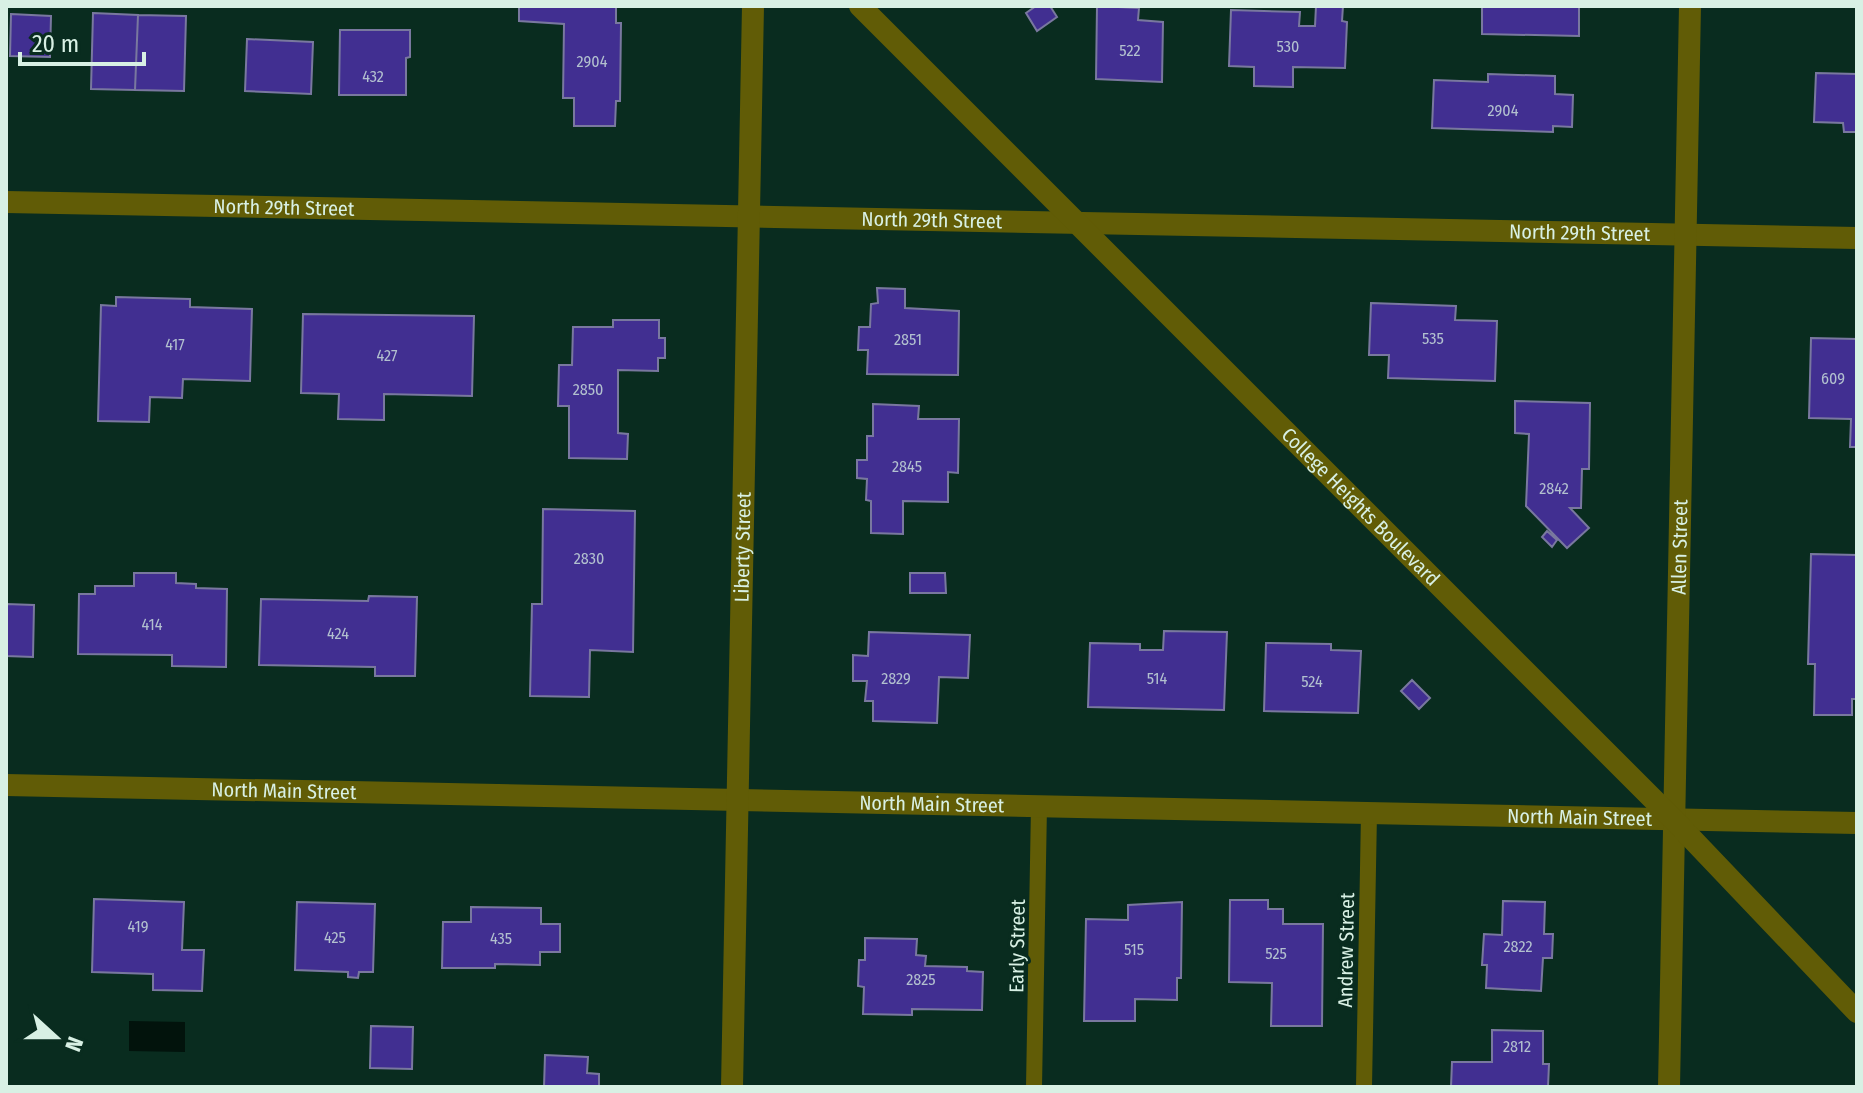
<svg xmlns="http://www.w3.org/2000/svg" width="1863" height="1093" font-family="'Fira Sans Condensed',sans-serif">
	<style>
		.water { fill: #02130c }
		.building { fill: #412f91; stroke: #79789f; stroke-width: 2 }
		.lines { fill: none; stroke-linecap: round; stroke-linejoin: round }
		.service { stroke: #615c06; stroke-width: 16 }
		.minor { stroke: #615c06; stroke-width: 22 }
		.tertiary { stroke: #615c06; stroke-width: 22 }
		.labels { text-anchor: middle; dominant-baseline: central; stroke-width: 6; stroke-linejoin: round; paint-order: stroke }
		.number-label { font-size: 16px; fill: #b2c0cf }
		.street-label { font-size: 20px; fill: #d8f0e4; stroke: #092c1f }
	</style>
	<rect width="100%" height="100%" fill="#092c1f"/>
	<path class="water" d="M 129,1021 L 185,1022 L 185,1052 L 129,1051 Z"/>
	<path class="building" d="M 519,6 L 616,6 L 616,23 L 621,23 L 620,101 L 616,101 L 615,126 L 574,126 L 574,98 L 563,98 L 564,24 L 519,21 Z
		M 1036,6 L 1050,6 L 1057,17 L 1037,31 L 1026,13 Z
		M 1097,6 L 1139,8 L 1138,20 L 1163,22 L 1162,82 L 1096,79 Z
		M 1316,6 L 1343,6 L 1342,21 L 1347,22 L 1345,68 L 1293,67 L 1293,87 L 1254,86 L 1254,67 L 1229,66 L 1231,10 L 1300,12 L 1299,26 L 1315,26 Z
		M 1482,6 L 1579,6 L 1579,36 L 1482,34 Z
		M 93,13 L 138,15 L 135,90 L 91,89 Z
		M 11,14 L 51,16 L 50,57 L 10,56 Z
		M 138,15 L 186,16 L 184,91 L 135,90 Z
		M 340,30 L 410,30 L 410,57 L 406,58 L 406,95 L 339,95 Z
		M 247,39 L 313,42 L 311,94 L 245,91 Z
		M 1816,73 L 1857,74 L 1857,132 L 1844,132 L 1843,123 L 1814,122 Z
		M 1488,74 L 1555,76 L 1555,94 L 1573,95 L 1572,127 L 1553,126 L 1553,132 L 1432,128 L 1434,80 L 1488,82 Z
		M 877,288 L 905,289 L 905,308 L 959,311 L 958,375 L 867,374 L 868,350 L 858,350 L 859,327 L 870,327 L 871,304 L 878,303 Z
		M 116,297 L 190,299 L 190,307 L 252,309 L 250,381 L 183,379 L 182,398 L 150,397 L 149,422 L 98,421 L 101,305 L 116,306 Z
		M 1371,303 L 1456,306 L 1455,320 L 1497,321 L 1495,381 L 1388,378 L 1389,355 L 1369,355 Z
		M 303,314 L 474,316 L 472,396 L 384,394 L 384,420 L 338,419 L 339,394 L 301,393 Z
		M 613,320 L 659,320 L 659,338 L 665,338 L 665,358 L 658,358 L 658,371 L 618,370 L 618,433 L 628,434 L 627,459 L 569,458 L 569,406 L 558,406 L 559,365 L 572,365 L 573,327 L 613,327 Z
		M 1811,338 L 1857,339 L 1857,447 L 1850,447 L 1851,419 L 1809,418 Z
		M 1515,401 L 1590,403 L 1589,469 L 1582,469 L 1581,508 L 1570,508 L 1589,528 L 1567,548 L 1526,506 L 1529,434 L 1515,433 Z
		M 873,404 L 919,406 L 918,419 L 959,419 L 958,473 L 948,472 L 948,502 L 903,501 L 903,534 L 871,533 L 871,501 L 866,500 L 867,479 L 857,478 L 857,460 L 867,460 L 867,436 L 873,436 Z
		M 543,509 L 635,511 L 633,652 L 590,650 L 589,697 L 530,696 L 532,604 L 542,604 Z
		M 1547,531 L 1557,540 L 1552,547 L 1542,537 Z
		M 1811,554 L 1857,555 L 1857,699 L 1852,699 L 1852,715 L 1814,715 L 1815,664 L 1808,664 Z
		M 134,573 L 176,573 L 176,583 L 196,584 L 196,588 L 227,589 L 226,667 L 172,666 L 172,655 L 78,654 L 79,594 L 95,594 L 95,586 L 134,586 Z
		M 910,573 L 945,573 L 946,593 L 910,593 Z
		M 369,596 L 417,597 L 415,676 L 375,676 L 375,667 L 259,665 L 261,599 L 368,601 Z
		M 6,604 L 34,605 L 33,657 L 6,656 Z
		M 1164,631 L 1227,632 L 1224,710 L 1088,707 L 1090,643 L 1140,644 L 1140,650 L 1163,650 Z
		M 869,632 L 970,635 L 968,678 L 939,677 L 937,723 L 873,721 L 873,701 L 865,701 L 867,681 L 853,681 L 853,655 L 868,656 Z
		M 1266,643 L 1331,644 L 1331,650 L 1361,651 L 1358,713 L 1264,711 Z
		M 1412,680 L 1430,698 L 1419,709 L 1401,691 Z
		M 94,899 L 184,902 L 182,950 L 204,950 L 202,991 L 153,990 L 153,974 L 92,972 Z
		M 1230,900 L 1268,900 L 1268,909 L 1283,909 L 1283,924 L 1323,924 L 1322,1026 L 1271,1026 L 1272,983 L 1229,982 Z
		M 1503,901 L 1545,902 L 1544,934 L 1553,934 L 1552,958 L 1543,958 L 1541,991 L 1486,988 L 1487,965 L 1482,965 L 1484,934 L 1502,935 Z
		M 297,902 L 375,904 L 373,972 L 359,972 L 358,978 L 348,977 L 348,972 L 295,970 Z
		M 1182,902 L 1181,978 L 1177,978 L 1177,1000 L 1135,999 L 1135,1021 L 1084,1021 L 1086,919 L 1128,920 L 1128,905 Z
		M 471,907 L 541,908 L 541,924 L 560,924 L 560,952 L 540,952 L 540,965 L 495,964 L 495,968 L 442,968 L 443,922 L 471,922 Z
		M 865,938 L 917,939 L 916,955 L 926,956 L 925,966 L 967,967 L 967,971 L 983,972 L 982,1010 L 912,1009 L 912,1015 L 863,1014 L 864,987 L 858,986 L 859,960 L 865,960 Z
		M 371,1026 L 413,1027 L 412,1069 L 370,1068 Z
		M 1492,1030 L 1543,1031 L 1543,1064 L 1549,1064 L 1548,1087 L 1451,1087 L 1452,1062 L 1492,1062 Z
		M 545,1055 L 588,1057 L 587,1073 L 599,1074 L 599,1087 L 544,1087 Z"/>
	<g class="lines">
		<path class="service" d="M 1034,1087 L 1039,806
			M 1364,1087 L 1369,813"/>
		<g class="minor">
			<path id="s1" d="M 6,202 L 1857,238"/>
			<path id="s2" d="M 6,785 L 1857,823"/>
			<path id="s3" d="M 732,1087 L 753,6"/>
			<path id="s4" d="M 1669,1087 L 1690,6"/>
		</g>
		<path class="tertiary" id="s5" d="M 860,6 L 1674,820 L 1857,1012"/>
	</g>
	<g class="labels">
		<g class="number-label">
			<text x="1288" y="46">530</text>
			<text x="1130" y="50">522</text>
			<text x="592" y="61">2904</text>
			<text x="373" y="76">432</text>
			<text x="1503" y="110">2904</text>
			<text x="1433" y="338">535</text>
			<text x="908" y="339">2851</text>
			<text x="175" y="344">417</text>
			<text x="387" y="355">427</text>
			<text x="1833" y="378">609</text>
			<text x="588" y="389">2850</text>
			<text x="907" y="466">2845</text>
			<text x="1554" y="488">2842</text>
			<text x="589" y="558">2830</text>
			<text x="152" y="624">414</text>
			<text x="338" y="633">424</text>
			<text x="896" y="678">2829</text>
			<text x="1157" y="678">514</text>
			<text x="1312" y="681">524</text>
			<text x="138" y="926">419</text>
			<text x="335" y="937">425</text>
			<text x="501" y="938">435</text>
			<text x="1518" y="946">2822</text>
			<text x="1134" y="949">515</text>
			<text x="1276" y="953">525</text>
			<text x="921" y="979">2825</text>
			<text x="1517" y="1046">2812</text>
		</g>
		<g class="street-label">
			<text stroke="none"><textPath href="#s1" startOffset="278">North 29th Street</textPath></text>
			<text stroke="none"><textPath href="#s1" startOffset="926">North 29th Street</textPath></text>
			<text stroke="none"><textPath href="#s1" startOffset="1574">North 29th Street</textPath></text>
			<text stroke="none"><textPath href="#s5" startOffset="708">College Heights Boulevard</textPath></text>
			<text stroke="none"><textPath href="#s4" startOffset="540">Allen Street</textPath></text>
			<text stroke="none"><textPath href="#s3" startOffset="540">Liberty Street</textPath></text>
			<text stroke="none"><textPath href="#s2" startOffset="278">North Main Street</textPath></text>
			<text stroke="none"><textPath href="#s2" startOffset="926">North Main Street</textPath></text>
			<text stroke="none"><textPath href="#s2" startOffset="1574">North Main Street</textPath></text>
			<text transform="translate(1017 946) rotate(-89)">Early Street</text>
			<text transform="translate(1346 950) rotate(-89)">Andrew Street</text>
		</g>
	</g>
	<rect width="1863" height="1093" fill="none" stroke="#d8f0e4" stroke-width="16"/>
	<g transform="translate(56 1037) rotate(111)" stroke="#092c1f" stroke-width="6" paint-order="stroke">
	<path d="M0-6L14 30L0 20L-14 30Z" fill="#d8f0e4"/>
	<text y="-12" font-size="22" font-weight="bold" text-anchor="middle" fill="#d8f0e4">N</text>
	</g>
	<path d="M20 52v12h124v-12" fill="none" stroke="#d8f0e4" stroke-width="4"/>
	<text x="32" y="52" font-size="24" fill="#d8f0e4" stroke="#092c1f" stroke-width="6" paint-order="stroke">20 m</text>
</svg>
